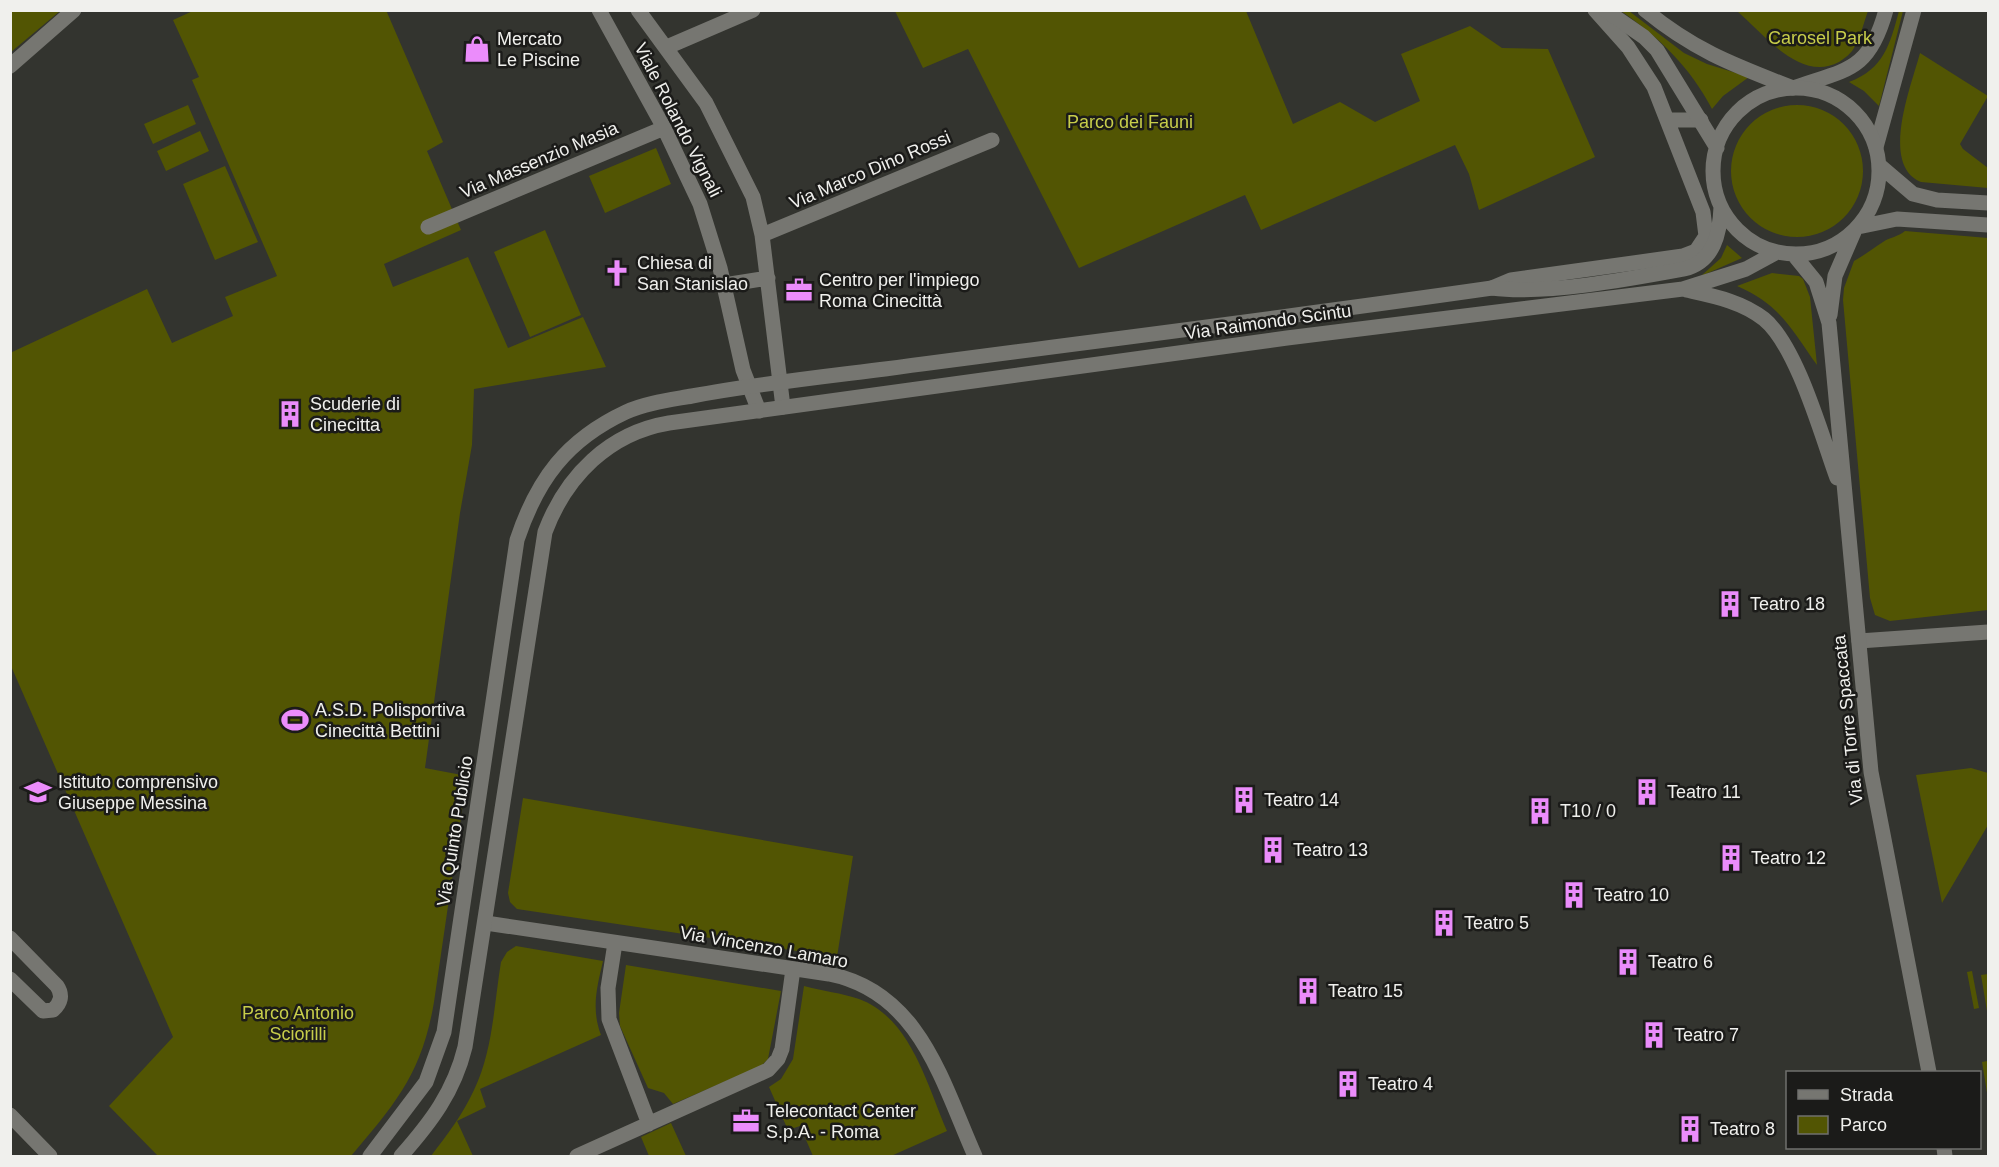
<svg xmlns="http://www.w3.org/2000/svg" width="1999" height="1167" font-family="Arial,sans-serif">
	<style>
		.green { fill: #525503 }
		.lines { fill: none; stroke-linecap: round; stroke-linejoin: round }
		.minor { stroke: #767671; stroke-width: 15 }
		.tertiary { stroke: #767671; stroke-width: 15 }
		.labels { text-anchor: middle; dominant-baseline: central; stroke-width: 5; stroke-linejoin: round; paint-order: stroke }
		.park-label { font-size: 18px; fill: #c7cd4a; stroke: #1b1b19 }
		.poi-label { font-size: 18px; fill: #f0f0ed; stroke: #1b1b19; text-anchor: start }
		.street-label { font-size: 18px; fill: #f0f0ed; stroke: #1b1b19 }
	</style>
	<rect width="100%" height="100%" fill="#33342f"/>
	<path class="green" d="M 11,10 L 60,10 L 60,11 L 11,52 Z
		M 195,10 L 386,10 L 443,142 L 427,151 L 461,230 L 384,264 L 393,287 L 468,257 L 508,348 L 583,317 L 606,367 L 474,389 L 472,445 L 460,513 L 425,768 L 467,776 L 434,1002 C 422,1073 396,1103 351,1156 L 158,1156 L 109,1106 L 173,1037 L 11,666 L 10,353 L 147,289 L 172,343 L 233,316 L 225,297 L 277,276 L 192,80 L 199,77 L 173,20 Z
		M 895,11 L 1246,11 L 1293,124 L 1340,102 L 1375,122 L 1420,101 L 1401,54 L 1470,26 L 1502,48 L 1548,49 L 1595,157 L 1479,210 L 1469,174 L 1455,145 L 1261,230 L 1245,195 L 1079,268 L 968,49 L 923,68 Z
		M 1621,11 L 1629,11 L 1684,53 L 1707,64 L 1749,77 L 1723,96 L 1712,109 C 1690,67 1660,38 1621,11 Z
		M 1737,11 L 1868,11 C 1864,22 1861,35 1855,46 C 1852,53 1845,58 1839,62 C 1800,83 1763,33 1737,11 Z
		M 1899,11 L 1903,11 L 1879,106 L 1864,91 L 1849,82 C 1884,69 1890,44 1899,11 Z
		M 1920,53 L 1988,96 L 1960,144 L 1963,149 L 1988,168 L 1988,188 L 1921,182 C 1879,165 1912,84 1920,53 Z
		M1731 171a66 66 0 1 1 132 0a66 66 0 1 1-132 0Z
		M 188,105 L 196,124 L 153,144 L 144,124 Z
		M 200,131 L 209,151 L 166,171 L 157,151 Z
		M 656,148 L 671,184 L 605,213 L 589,176 Z
		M 225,166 L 258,242 L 215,260 L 183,184 Z
		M 545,230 L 581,315 L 530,337 L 494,252 Z
		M 1905,231 L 1988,238 L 1988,610 L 1890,621 L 1875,615 L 1870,598 L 1843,300 L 1844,288 L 1854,261 C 1865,255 1873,248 1883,242 C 1890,237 1898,237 1905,231 Z
		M 1727,245 L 1742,258 L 1701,276 L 1721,258 Z
		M 1772,273 L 1799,276 L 1803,279 L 1810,297 L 1817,365 C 1791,329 1781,305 1737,286 Z
		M 1971,768 L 1988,773 L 1988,825 L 1942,903 L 1916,775 Z
		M 523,798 L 853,856 L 837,957 L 517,909 L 510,902 L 508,893 Z
		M 516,946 L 603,961 C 597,987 591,1009 601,1035 L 480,1089 L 486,1107 L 457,1121 L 473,1156 L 431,1156 C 447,1135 463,1114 474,1090 C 493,1051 494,1004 501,962 L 507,952 Z
		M 626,965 L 781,991 L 768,1059 L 761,1066 L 673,1104 L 664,1093 L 648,1088 L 620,1026 L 619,1013 Z
		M 1972,971 L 1979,1008 L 1974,1009 L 1967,972 Z
		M 1988,974 L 1988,1010 L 1987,1011 L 1981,975 Z
		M 804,986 C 822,991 842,993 859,999 C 911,1018 927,1085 947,1131 L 891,1156 L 813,1156 L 800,1126 L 788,1130 L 769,1087 L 781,1079 L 793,1059 Z
		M 1987,1061 L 1988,1099 L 1982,1062 Z
		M 671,1123 L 686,1156 L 649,1156 L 641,1137 Z"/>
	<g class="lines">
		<path class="minor" d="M 599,10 L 664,128 L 700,204 L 720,268 L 743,370 L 759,411
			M 638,10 L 706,103 L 753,197 L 762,235 L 783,407
			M 667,47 L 753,10
			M 1793,88 C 1847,69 1869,72 1886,10
			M 1668,120 L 1701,120
			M 1876,147 L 1914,10
			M 428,227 L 664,128
			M 762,235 L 992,140
			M 724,285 L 768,278
			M 1492,288 L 1511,280 L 1683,256 L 1696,251 L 1706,236 L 1703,212 L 1654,87 L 1628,47 L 1595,10
			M 1859,641 L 1988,632
			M 486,923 L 829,974 C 920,992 942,1082 975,1156
			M 10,938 L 57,986 C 63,995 61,1003 53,1010 L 43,1011 L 10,979
			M 615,943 L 608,988 L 609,1019 L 649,1124
			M 10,1115 L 50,1156
			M 577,1156 L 768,1070 L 778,1059 L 782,1049 L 793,969"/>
		<path class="tertiary" d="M 1605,10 L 1644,37 L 1657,50 L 1717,148
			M 1645,10 C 1695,51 1734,65 1793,88
			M 10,66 L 74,10
			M1713 171a83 83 0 1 1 166 0a83 83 0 1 1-166 0Z
			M 1879,165 L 1913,194 L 1937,200 L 1988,203
			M 1858,227 L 1897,219 L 1988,225
			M 1794,255 L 1816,282 L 1829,323 L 1871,772 L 1929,1072
			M 1686,290 C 1713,296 1741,301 1764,319 C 1797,346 1822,437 1837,478
			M 1830,315 L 1835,276 L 1854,232
			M 1944,1148 L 1945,1156
			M 370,1156 L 426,1082 L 444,1032 L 517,540 C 537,480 566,440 626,412 C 646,403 670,400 692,396 C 756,384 821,377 885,369 C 1088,342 1290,317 1492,288 C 1545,295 1630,279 1684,269 C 1714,262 1720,233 1721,207
			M 401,1156 C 431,1122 454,1092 465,1047 L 545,532 C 566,476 609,433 669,423 L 1287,338 L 1683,289 L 1746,269 L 1777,252"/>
	</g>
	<defs>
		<symbol id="shop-bare" viewBox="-9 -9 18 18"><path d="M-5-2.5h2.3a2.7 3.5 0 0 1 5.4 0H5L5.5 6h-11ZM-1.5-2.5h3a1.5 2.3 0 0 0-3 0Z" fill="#eb8cfb" stroke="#1b1b19" stroke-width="2.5" paint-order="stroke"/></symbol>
		<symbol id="church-bare" viewBox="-9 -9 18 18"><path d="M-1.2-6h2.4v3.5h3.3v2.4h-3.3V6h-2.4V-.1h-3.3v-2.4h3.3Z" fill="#eb8cfb" stroke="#1b1b19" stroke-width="2.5" paint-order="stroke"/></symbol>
		<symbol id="office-bare" viewBox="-9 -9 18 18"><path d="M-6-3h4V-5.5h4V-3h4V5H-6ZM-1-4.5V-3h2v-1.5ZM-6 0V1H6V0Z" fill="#eb8cfb" stroke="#1b1b19" stroke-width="2.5" paint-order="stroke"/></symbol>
		<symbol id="building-bare" viewBox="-9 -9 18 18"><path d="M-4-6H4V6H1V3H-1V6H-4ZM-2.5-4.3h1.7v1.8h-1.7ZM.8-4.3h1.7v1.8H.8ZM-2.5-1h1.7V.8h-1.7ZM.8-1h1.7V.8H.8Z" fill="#eb8cfb" stroke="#1b1b19" stroke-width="2.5" paint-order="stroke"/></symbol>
		<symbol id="stadium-bare" viewBox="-9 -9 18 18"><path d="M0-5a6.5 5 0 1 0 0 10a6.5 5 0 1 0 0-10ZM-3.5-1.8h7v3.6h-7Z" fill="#eb8cfb" stroke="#1b1b19" stroke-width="2.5" paint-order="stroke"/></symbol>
		<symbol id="school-bare" viewBox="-9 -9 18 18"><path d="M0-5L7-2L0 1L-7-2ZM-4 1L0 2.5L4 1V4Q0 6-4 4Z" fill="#eb8cfb" stroke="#1b1b19" stroke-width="2.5" paint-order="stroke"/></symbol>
	</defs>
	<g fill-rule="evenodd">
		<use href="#shop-bare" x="458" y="30" width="38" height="38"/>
		<use href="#church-bare" x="598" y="254" width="38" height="38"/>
		<use href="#office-bare" x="780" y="271" width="38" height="38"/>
		<use href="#building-bare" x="271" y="395" width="38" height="38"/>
		<use href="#building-bare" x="1711" y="585" width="38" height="38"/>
		<use href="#stadium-bare" x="276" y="701" width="38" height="38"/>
		<use href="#school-bare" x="19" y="773" width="38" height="38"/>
		<use href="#building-bare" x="1628" y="773" width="38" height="38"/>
		<use href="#building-bare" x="1225" y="781" width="38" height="38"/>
		<use href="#building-bare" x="1521" y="792" width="38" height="38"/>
		<use href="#building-bare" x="1254" y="831" width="38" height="38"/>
		<use href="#building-bare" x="1712" y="839" width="38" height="38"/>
		<use href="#building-bare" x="1555" y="876" width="38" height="38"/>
		<use href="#building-bare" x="1425" y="904" width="38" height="38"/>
		<use href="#building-bare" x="1609" y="943" width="38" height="38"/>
		<use href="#building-bare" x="1289" y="972" width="38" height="38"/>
		<use href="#building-bare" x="1635" y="1016" width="38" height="38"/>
		<use href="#building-bare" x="1329" y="1065" width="38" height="38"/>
		<use href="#office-bare" x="727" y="1102" width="38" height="38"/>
		<use href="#building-bare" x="1671" y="1110" width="38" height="38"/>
	</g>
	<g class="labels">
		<g class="park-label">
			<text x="1820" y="38">Carosel Park</text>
			<text x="1130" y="122">Parco dei Fauni</text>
			<text x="298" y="1013">Parco Antonio<tspan x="298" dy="21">Sciorilli</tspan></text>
		</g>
		<g class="poi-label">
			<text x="497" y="39">Mercato<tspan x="497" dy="21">Le Piscine</tspan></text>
			<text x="637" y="263">Chiesa di<tspan x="637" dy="21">San Stanislao</tspan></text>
			<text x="819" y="280">Centro per l'impiego<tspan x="819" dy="21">Roma Cinecittà</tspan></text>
			<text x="310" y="404">Scuderie di<tspan x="310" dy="21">Cinecitta</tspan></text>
			<text x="1750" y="604">Teatro 18</text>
			<text x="315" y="710">A.S.D. Polisportiva<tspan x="315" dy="21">Cinecittà Bettini</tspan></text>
			<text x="58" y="782">Istituto comprensivo<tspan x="58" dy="21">Giuseppe Messina</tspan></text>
			<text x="1667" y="792">Teatro 11</text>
			<text x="1264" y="800">Teatro 14</text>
			<text x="1560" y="811">T10 / 0</text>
			<text x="1293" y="850">Teatro 13</text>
			<text x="1751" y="858">Teatro 12</text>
			<text x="1594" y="895">Teatro 10</text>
			<text x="1464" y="923">Teatro 5</text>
			<text x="1648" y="962">Teatro 6</text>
			<text x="1328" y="991">Teatro 15</text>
			<text x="1674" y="1035">Teatro 7</text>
			<text x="1368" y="1084">Teatro 4</text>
			<text x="766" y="1111">Telecontact Center<tspan x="766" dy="21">S.p.A. - Roma</tspan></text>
			<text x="1710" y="1129">Teatro 8</text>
		</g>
		<g class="street-label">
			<text transform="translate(678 120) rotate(63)">Viale Rolando Vignali</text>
			<text transform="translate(539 160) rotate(-23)">Via Massenzio Masia</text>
			<text transform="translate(870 170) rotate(-23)">Via Marco Dino Rossi</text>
			<text transform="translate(1268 322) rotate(-8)">Via Raimondo Scintu</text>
			<text transform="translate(1848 720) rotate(-96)">Via di Torre Spaccata</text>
			<text transform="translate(455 831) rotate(-81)">Via Quinto Publicio</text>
			<text transform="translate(764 947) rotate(10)">Via Vincenzo Lamaro</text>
		</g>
	</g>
	<rect width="1999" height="1167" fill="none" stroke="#f0f0ed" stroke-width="24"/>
	<rect x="1786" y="1071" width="195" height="78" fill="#1b1b19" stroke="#70706e" stroke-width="1.5"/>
	<rect x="1798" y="1090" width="30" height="9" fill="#767671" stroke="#70706e" stroke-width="1.5"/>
	<text x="1840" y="1101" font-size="18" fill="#f0f0ed">Strada</text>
	<rect x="1798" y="1116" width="30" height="18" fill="#525503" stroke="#70706e" stroke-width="1.5"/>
	<text x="1840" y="1131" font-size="18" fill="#f0f0ed">Parco</text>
</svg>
